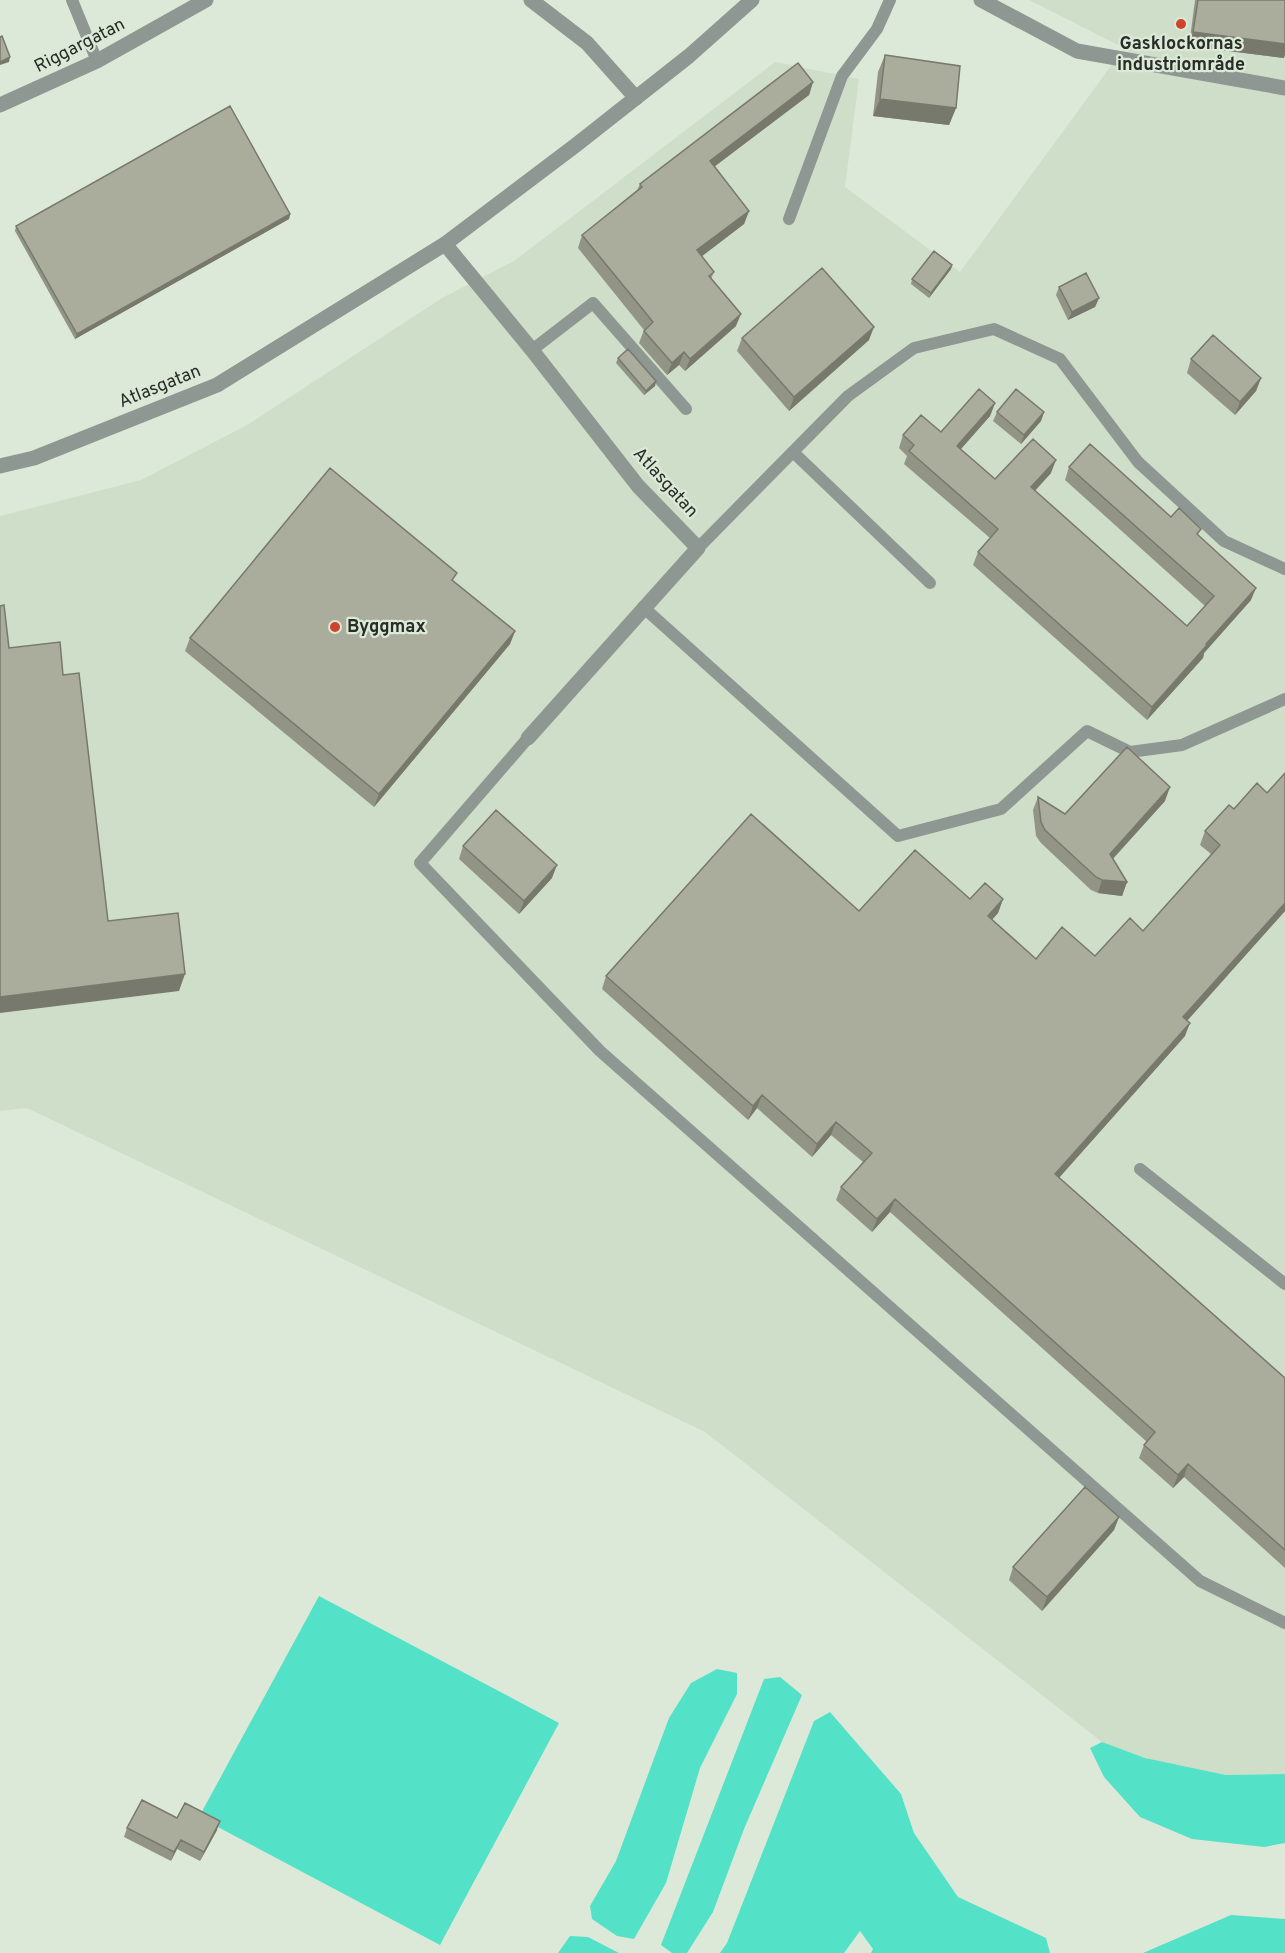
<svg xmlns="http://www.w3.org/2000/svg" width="1285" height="1953" font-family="Overpass,sans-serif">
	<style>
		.built { fill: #cfdec8 }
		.water { fill: #53e2c7 }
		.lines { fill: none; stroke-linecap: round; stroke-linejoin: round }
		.service { stroke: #8f9792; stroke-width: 12 }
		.minor { stroke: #8f9792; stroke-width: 15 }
		.tertiary { stroke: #8f9792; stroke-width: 15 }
		.wall { fill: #929585 }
		.shaded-wall { fill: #77796c }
		.building { fill: #aaad9b; stroke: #77796c; stroke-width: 1.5 }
		.poi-dot { fill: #cf442c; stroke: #dde9d8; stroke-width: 2 }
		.labels { text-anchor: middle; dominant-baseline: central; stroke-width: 4.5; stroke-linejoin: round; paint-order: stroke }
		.poi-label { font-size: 18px; font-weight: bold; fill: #282d26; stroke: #dde9d8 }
		.street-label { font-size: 18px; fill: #282d26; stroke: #dde9d8 }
	</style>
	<rect width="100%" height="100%" fill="#dde9d8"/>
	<path class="built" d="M 1029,0 L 1285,0 L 1285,1774 L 1226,1775 L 1145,1758 L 1102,1742 L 705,1432 L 27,1108 L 0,1111 L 0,516 L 141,480 L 247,425 L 442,298 L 514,261 L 775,62 L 859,79 L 845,187 L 960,272 L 1124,48 Z"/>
	<path class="water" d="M 319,1596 L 559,1723 L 440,1945 L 199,1817 Z
		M 717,1669 L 737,1673 L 737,1694 L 700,1768 L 666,1883 L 634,1939 L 617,1936 L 592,1919 L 590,1906 L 616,1861 L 669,1718 L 691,1683 Z
		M 780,1677 L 802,1695 L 744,1829 L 713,1912 L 687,1953 L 672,1953 L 661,1945 L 764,1679 Z
		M 830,1712 L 901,1794 L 914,1833 L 958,1897 L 1046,1938 L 1050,1953 L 871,1953 L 873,1949 L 860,1931 L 844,1953 L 720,1953 L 727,1943 L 814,1721 Z
		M 1102,1742 L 1145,1758 L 1226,1775 L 1285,1774 L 1285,1843 L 1264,1847 L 1192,1839 L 1140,1817 L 1104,1777 L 1090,1748 Z
		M 1231,1915 L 1285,1919 L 1285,1953 L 1143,1953 Z
		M 570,1936 L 588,1937 L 619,1953 L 558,1953 Z"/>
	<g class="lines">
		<path class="service" d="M 72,0 L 97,61
			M 789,219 L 842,76 L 877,29 L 890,0
			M 532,350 L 593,303 L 686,409
			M 793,452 L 930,583
			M 698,548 L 848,396 L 914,348 L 994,329 L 1060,359 L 1138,462 L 1224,541 L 1285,569
			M 643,607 L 898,836 L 1001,809 L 1087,731 L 1130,752 L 1182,745 L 1285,699
			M 528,738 L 420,863 L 600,1051 L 1200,1581 L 1285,1623
			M 1140,1169 L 1285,1284"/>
		<path class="minor" d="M 531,0 L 587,43 L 636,98
			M 981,0 L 1077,51 L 1285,88
			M 0,105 L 97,61 L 206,0
			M 445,244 L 532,350 L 638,486 L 698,548 L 528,738"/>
		<path class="tertiary" d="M 0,466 L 34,458 L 217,385 L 445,244 L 576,145 L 689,56 L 752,0"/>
	</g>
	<path class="wall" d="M 1195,0 L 1285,0 L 1285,54 L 1284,58 L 1189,46 Z
		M 885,55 L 956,108 L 949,125 L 873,116 L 878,72 Z
		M 813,82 L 809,95 L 715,166 L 749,211 L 744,224 L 702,256 L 714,272 L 711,279 L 736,326 L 685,371 L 679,365 L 667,375 L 639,343 L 644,330 L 578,248 L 582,235 L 637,190 L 640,184 Z
		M 290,214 L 289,219 L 75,339 L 15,231 L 16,226 Z
		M 952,265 L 951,269 L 929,298 L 911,284 L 912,279 Z
		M 1059,287 L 1099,298 L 1095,307 L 1068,320 L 1056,295 Z
		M 742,338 L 869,340 L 789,411 L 737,351 Z
		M 618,358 L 656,381 L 655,386 L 644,395 L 616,363 Z
		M 1191,359 L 1261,378 L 1256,391 L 1235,415 L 1187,373 Z
		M 995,403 L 990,416 L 961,449 L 995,479 L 1051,473 L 1035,491 L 1187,626 L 1205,606 L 1065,480 L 1069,467 L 1171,517 L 1199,536 L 1251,600 L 1204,653 L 1203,658 L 1147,720 L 973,565 L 978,552 L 990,538 L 904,464 L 907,456 L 899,448 L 903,435 L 941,432 Z
		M 997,412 L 1044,412 L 1041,421 L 1021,444 L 993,421 Z
		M 515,631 L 510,644 L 374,807 L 185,651 L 190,638 Z
		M 1285,773 L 1285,911 L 1187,1020 L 1185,1036 L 1059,1177 L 1285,1378 L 1285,1568 L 1184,1477 L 1173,1488 L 1139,1458 L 1144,1445 L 1147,1442 L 890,1212 L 872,1232 L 836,1200 L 841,1187 L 863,1162 L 831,1135 L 812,1157 L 757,1108 L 748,1120 L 602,989 L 606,976 L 859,911 L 970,899 L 1003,899 L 998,913 L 992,920 L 1036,959 L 1095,956 L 1143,931 L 1211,854 L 1200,845 L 1205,831 L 1234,809 L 1267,793 Z
		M 1038,797 L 1065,814 L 1165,801 L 1113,859 L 1127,882 L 1122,896 L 1098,893 L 1091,890 L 1041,843 L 1036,836 L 1033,810 Z
		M 463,846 L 552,878 L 519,914 L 459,859 Z
		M 1119,1517 L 1114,1530 L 1042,1611 L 1009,1580 L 1013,1567 Z
		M 177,1818 L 217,1830 L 200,1861 L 177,1849 L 171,1861 L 124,1837 L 127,1828 Z"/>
	<path class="shaded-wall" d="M 1193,32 L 1285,44 L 1285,54 L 1284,58 L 1189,46 Z
		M 10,57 L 9,62 L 0,65 L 0,62 Z
		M 813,82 L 809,95 L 706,173 L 710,161 Z
		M 880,99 L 956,108 L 949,125 L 873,116 Z
		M 749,211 L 744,224 L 693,263 L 697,250 Z
		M 290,214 L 289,219 L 75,339 L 77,334 Z
		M 952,265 L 951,269 L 929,298 L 931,293 Z
		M 1099,298 L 1095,307 L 1068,320 L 1072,312 Z
		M 741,314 L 736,326 L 685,371 L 690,359 Z
		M 874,327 L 869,340 L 789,411 L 794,397 Z
		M 684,352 L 679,365 L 667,375 L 672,363 Z
		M 1261,378 L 1256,391 L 1235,415 L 1240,402 Z
		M 656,381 L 655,386 L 644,395 L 646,391 Z
		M 995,403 L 990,416 L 952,459 L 957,446 Z
		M 1044,412 L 1041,421 L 1021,444 L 1024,435 Z
		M 1056,460 L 1051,473 L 1026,500 L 1031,487 Z
		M 1256,588 L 1251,600 L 1204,653 L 1203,658 L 1147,720 L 1152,707 L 1206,644 Z
		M 515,631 L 510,644 L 374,807 L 379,794 Z
		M 1170,787 L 1165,801 L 1105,867 L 1110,854 Z
		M 557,865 L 552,878 L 519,914 L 524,901 Z
		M 1102,880 L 1127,882 L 1122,896 L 1098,893 Z
		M 1003,899 L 998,913 L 983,929 L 988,916 Z
		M 1285,903 L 1285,911 L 1179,1030 L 1183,1017 Z
		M 185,974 L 179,991 L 0,1013 L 0,997 Z
		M 1190,1023 L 1185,1036 L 1051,1187 L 1055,1174 Z
		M 762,1095 L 757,1108 L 748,1120 L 753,1106 Z
		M 836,1122 L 831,1135 L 812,1157 L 817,1144 Z
		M 895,1199 L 890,1212 L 872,1232 L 877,1219 Z
		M 1188,1464 L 1184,1477 L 1173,1488 L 1178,1475 Z
		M 1119,1517 L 1114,1530 L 1042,1611 L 1047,1597 Z
		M 220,1821 L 217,1830 L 200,1861 L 204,1852 Z
		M 181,1840 L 177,1849 L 171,1861 L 174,1852 Z"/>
	<path class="building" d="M 1198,0 L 1285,0 L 1285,44 L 1193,32 Z
		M 2,36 L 10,57 L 0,62 L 0,37 Z
		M 885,55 L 960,66 L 956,108 L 880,99 Z
		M 798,63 L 813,82 L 710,161 L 749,211 L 697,250 L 714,272 L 709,276 L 741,314 L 690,359 L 684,352 L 672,363 L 644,331 L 653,322 L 582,235 L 642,187 L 640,184 Z
		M 230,106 L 290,214 L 77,334 L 16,226 Z
		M 934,251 L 952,265 L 931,293 L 912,279 Z
		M 822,268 L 874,327 L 794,397 L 742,338 Z
		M 1086,273 L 1099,298 L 1072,312 L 1059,287 Z
		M 1213,335 L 1261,378 L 1240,402 L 1191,359 Z
		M 628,349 L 656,381 L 646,391 L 618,358 Z
		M 979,389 L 995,403 L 957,446 L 995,479 L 1033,439 L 1056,460 L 1031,487 L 1187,626 L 1214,596 L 1069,467 L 1090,444 L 1171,517 L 1179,508 L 1201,529 L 1197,534 L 1256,588 L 1206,644 L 1207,645 L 1152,707 L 978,552 L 998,529 L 909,451 L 914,445 L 903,435 L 921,415 L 941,432 Z
		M 1016,389 L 1044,412 L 1024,435 L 997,412 Z
		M 330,468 L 457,573 L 452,580 L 515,631 L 379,794 L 190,638 Z
		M 4,605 L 9,648 L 60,642 L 63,675 L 79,673 L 108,921 L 178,913 L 185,974 L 0,997 L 0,606 Z
		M 1127,747 L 1170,787 L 1110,854 L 1127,882 L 1102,880 L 1096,877 L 1045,830 L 1041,822 L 1038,797 L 1065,814 Z
		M 1285,773 L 1285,903 L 1183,1017 L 1190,1023 L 1055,1174 L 1285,1378 L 1285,1550 L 1188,1464 L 1178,1475 L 1144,1445 L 1155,1432 L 895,1199 L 877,1219 L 841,1187 L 872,1153 L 836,1122 L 817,1144 L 762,1095 L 753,1106 L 606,976 L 751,814 L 859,911 L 915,850 L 970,899 L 985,883 L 1003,899 L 988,916 L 1036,959 L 1062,927 L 1095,956 L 1130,918 L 1143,931 L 1220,845 L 1205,831 L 1229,805 L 1234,809 L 1257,783 L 1267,793 Z
		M 496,810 L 557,865 L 524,901 L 463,846 Z
		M 1085,1487 L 1119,1517 L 1047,1597 L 1013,1567 Z
		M 142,1800 L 177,1818 L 185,1803 L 220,1821 L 204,1852 L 181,1840 L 174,1852 L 127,1828 Z"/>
	<g class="poi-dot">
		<circle cx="1181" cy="24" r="6"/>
		<circle cx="335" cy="627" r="6"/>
	</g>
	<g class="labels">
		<g class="poi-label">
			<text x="1181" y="44">Gasklockornas<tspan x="1181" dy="21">industriområde</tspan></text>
			<text x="347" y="627" text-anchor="start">Byggmax</text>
		</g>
		<g class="street-label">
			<text transform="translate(80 46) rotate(-27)">Riggargatan</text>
			<text transform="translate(160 387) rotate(-22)">Atlasgatan</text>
			<text transform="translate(665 483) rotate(48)">Atlasgatan</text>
		</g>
	</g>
</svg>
